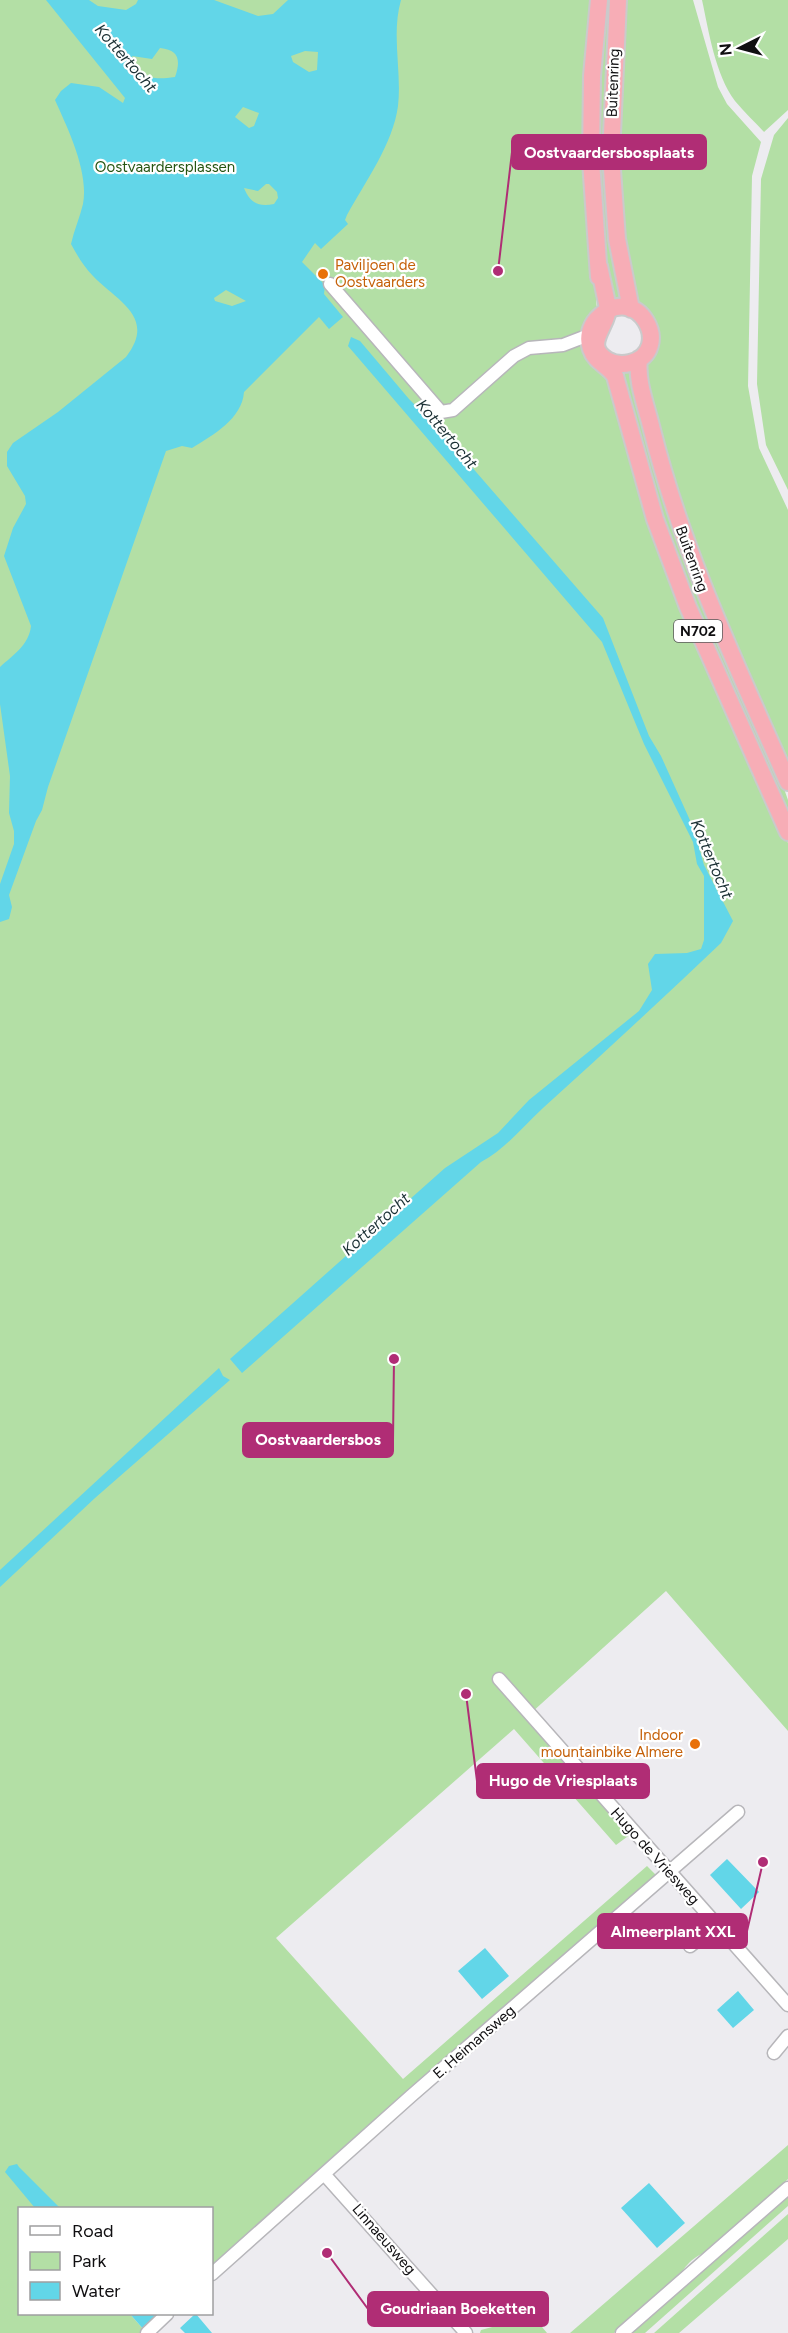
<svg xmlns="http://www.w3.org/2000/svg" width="788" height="2333" font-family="Figtree,sans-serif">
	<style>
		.green { fill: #b3dfa5 }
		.water { fill: #62d6e8; fill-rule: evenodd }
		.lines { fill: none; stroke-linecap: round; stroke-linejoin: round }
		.minor-casing { stroke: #b7b6ba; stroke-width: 15 }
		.highway-casing { stroke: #cacacb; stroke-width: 20 }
		.minor { stroke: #fff; stroke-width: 12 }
		.highway { stroke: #f7adb6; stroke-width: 16 }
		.food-dot { fill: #e8710a; stroke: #fff; stroke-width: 2 }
		.labels { text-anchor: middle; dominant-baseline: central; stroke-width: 4.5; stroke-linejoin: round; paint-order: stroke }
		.shield { fill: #fff; stroke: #585758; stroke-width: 1.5 }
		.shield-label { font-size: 14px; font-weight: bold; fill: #100f11 }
		.street-label { font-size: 15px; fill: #100f11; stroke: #fff }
		.park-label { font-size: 15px; fill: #265512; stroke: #fff }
		.food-label { font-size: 15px; fill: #c56008; stroke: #fff; text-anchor: start }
		.water-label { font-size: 16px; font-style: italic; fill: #1b3034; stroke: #fff }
		.leader { fill: none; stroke: #b02d75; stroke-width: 2 }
		.callout-dot { fill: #b02d75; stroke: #fff; stroke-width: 2 }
		.callout { fill: #b02d75; stroke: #b02d75; stroke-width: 2 }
		.callout-label { font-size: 16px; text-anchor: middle; font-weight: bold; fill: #fff }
	</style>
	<rect width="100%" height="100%" fill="#edecf0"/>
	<path class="green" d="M 0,0 L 590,0 L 585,70 L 584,129 L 597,311 L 611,378 L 684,610 L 788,843 L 788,1731 L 666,1591 L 531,1713 L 631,1834 L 616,1845 L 514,1729 L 276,1938 L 403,2079 L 647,1866 L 656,1875 L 212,2270 L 212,2208 L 20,2208 L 20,2314 L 130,2314 L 144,2330 L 140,2333 L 0,2333 Z
		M 602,0 L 612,0 L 605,117 L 622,302 L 612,305 L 605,264 L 596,140 Z
		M 623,0 L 693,0 L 718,87 L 727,104 L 761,142 L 752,176 L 748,386 L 759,448 L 788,510 L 788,770 L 696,561 L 643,380 C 648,349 644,317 628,289 L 617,157 Z
		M 702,0 L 788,0 L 788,110 L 764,132 C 755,122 744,112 735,101 C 715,74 709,32 702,0 Z
		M 788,118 L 788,490 L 766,445 L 757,384 L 761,179 L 774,135 Z
		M 634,368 L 678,543 L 704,612 L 782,783 L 788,800 L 788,821 L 690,603 L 630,413 L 624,370 Z
		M 788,2145 L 788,2179 L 710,2251 C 687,2258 686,2269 672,2284 C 655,2302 633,2317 614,2333 L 570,2333 Z
		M 788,2196 L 788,2206 L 645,2333 L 631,2333 Z
		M 788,2214 L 788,2239 L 679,2333 L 654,2333 Z
		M 528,2310 L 547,2333 L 480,2333 L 481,2330 L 515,2321 Z"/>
	<path class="water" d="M 46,0 L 89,0 L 98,6 L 126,10 L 136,4 L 138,0 L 214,0 L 258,16 L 273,14 L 288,0 L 401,0 C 391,35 402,71 398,106 C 393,144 365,182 347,215 L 345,220 L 348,224 L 321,249 L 315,243 L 302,262 L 325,285 L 324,294 L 343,317 L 329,329 L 319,317 L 244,392 C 242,419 213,435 192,448 L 182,446 L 166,451 L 48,787 L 42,810 L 36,821 L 9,895 L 12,907 L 9,919 L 0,922 L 0,884 L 14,844 L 14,831 L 9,813 L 10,776 L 0,704 L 0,667 C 13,655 29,645 31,626 L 4,556 L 13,528 L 26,504 L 25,496 L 7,466 L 7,452 L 13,443 L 58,412 L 126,357 C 157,317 117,301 93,276 C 84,267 77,255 71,244 C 74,230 80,217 83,204 C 89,172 68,129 55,100 L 61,91 L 71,83 L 99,87 L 123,103 L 125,98 ZM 160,48 C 179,50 181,60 175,77 C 152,80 141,79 132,56 L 152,59 ZM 305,51 L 318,52 L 317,70 L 309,72 L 293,62 L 291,56 ZM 243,107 L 259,113 L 254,126 L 249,128 L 235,117 ZM 266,184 L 269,184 L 277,192 L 278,198 L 274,204 C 258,207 250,203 244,188 L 258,191 ZM 226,290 L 246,301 L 232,306 L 215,301 L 214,298 Z
		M 351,337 L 360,341 L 409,399 L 437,427 L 603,618 L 649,736 L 661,756 L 693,827 L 704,865 L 733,921 L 721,943 C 662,999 603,1054 543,1108 C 522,1127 507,1148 481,1162 L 242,1373 L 230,1359 L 445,1168 L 498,1133 L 529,1100 L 639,1011 L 652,990 L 648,964 L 655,954 L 687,953 L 701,949 L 704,940 L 704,876 L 697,864 L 693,842 L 644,744 L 602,642 L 348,346 Z
		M 219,1368 L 223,1376 L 230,1380 L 95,1498 L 0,1587 L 0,1570 Z
		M 727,1859 L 759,1892 L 741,1909 L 710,1875 Z
		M 485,1948 L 509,1976 L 482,1999 L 458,1971 Z
		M 738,1991 L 754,2010 L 733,2028 L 717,2010 Z
		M 17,2164 L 19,2167 L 60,2208 L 35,2208 L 5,2172 L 9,2166 Z
		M 649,2183 L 685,2223 L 657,2248 L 621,2208 Z
		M 130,2314 L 153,2314 L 158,2318 L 144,2330 Z
		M 195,2314 L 196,2314 L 212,2333 L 185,2333 L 180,2328 Z"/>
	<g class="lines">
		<defs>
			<path id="minor" d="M 330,284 L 441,412 L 453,410 L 514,356 L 529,348 L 563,345 L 589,335
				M 499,1679 L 788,2005
				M 690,1946 L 717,1925
				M 774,2053 L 788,2036
				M 324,2174 L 466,2333
				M 212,2274 L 411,2096 L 738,1812
				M 147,2333 L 167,2314
				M 622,2333 L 788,2188"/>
			<path id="highway" d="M 599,0 L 592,76 L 591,161 L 599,277
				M 618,0 L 611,156 L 617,239 L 631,309
				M 599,266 L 608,308 C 608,326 582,345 607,360 C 614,364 622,365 630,363 C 676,351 637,278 597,319 C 590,327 587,338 591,349 C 595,362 608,365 615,376 L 655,519 L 688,607 L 788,832
				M 639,359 C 636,382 647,408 652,430 C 683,554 737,666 788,782"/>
		</defs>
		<use href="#minor" class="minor-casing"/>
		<use href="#highway" class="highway-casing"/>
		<use href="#minor" class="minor"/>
		<use href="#highway" class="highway"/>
	</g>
	<g class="food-dot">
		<circle cx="323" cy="274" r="6"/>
		<circle cx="695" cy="1744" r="6"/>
	</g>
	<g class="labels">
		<rect class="shield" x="674" y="620" width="48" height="22" rx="4.5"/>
		<g class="shield-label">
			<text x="698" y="631">N702</text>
		</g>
		<g class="street-label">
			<text transform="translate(613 83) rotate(-88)">Buitenring</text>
			<text transform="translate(692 559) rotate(70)">Buitenring</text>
			<text transform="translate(655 1856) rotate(48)">Hugo de Vriesweg</text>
			<text transform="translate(474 2042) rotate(-41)">E. Heimansweg</text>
			<text transform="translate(384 2239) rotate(49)">Linnaeusweg</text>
		</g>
		<g class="park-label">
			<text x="165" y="167">Oostvaardersplassen</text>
		</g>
		<g class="food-label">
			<text x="335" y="265">Paviljoen de<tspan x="335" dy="17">Oostvaarders</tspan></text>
			<text x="683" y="1735" text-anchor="end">Indoor<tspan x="683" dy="17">mountainbike Almere</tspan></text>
		</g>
		<g class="water-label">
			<text transform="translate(126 58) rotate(49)">Kottertocht</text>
			<text transform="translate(447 434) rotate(50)">Kottertocht</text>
			<text transform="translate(712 859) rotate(67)">Kottertocht</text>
			<text transform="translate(376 1224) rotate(-42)">Kottertocht</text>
		</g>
	</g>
	<path class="leader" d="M498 271L512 152M394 1359L393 1440M466 1694L477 1781M763 1862L747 1931M327 2253L368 2309"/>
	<g class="callout-dot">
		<circle cx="498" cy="271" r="6"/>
		<circle cx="394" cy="1359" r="6"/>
		<circle cx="466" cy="1694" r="6"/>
		<circle cx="763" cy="1862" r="6"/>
		<circle cx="327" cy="2253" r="6"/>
	</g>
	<g class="callout">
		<rect x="512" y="135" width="194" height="34" rx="6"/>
		<rect x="243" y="1423" width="150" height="34" rx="6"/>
		<rect x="477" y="1764" width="172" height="34" rx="6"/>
		<rect x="598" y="1914" width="149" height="34" rx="6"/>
		<rect x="368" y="2292" width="180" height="34" rx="6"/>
	</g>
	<g class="callout-label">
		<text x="609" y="158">Oostvaardersbosplaats</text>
		<text x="318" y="1445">Oostvaardersbos</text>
		<text x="563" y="1786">Hugo de Vriesplaats</text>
		<text x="673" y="1937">Almeerplant XXL</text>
		<text x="458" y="2314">Goudriaan Boeketten</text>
	</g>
	<rect x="18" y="2207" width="195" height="108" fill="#ffffff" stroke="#9f9fa0" stroke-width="1.5"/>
	<rect x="30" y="2226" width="30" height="9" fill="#ffffff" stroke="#9f9fa0" stroke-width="1.5"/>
	<text x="72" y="2237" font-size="18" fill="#100f11">Road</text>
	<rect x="30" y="2252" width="30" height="18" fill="#b3dfa5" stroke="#9f9fa0" stroke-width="1.5"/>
	<text x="72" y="2267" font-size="18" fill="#100f11">Park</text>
	<rect x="30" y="2282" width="30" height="18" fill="#62d6e8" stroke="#9f9fa0" stroke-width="1.5"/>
	<text x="72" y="2297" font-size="18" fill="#100f11">Water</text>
	<g transform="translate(740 48) rotate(264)" stroke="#ffffff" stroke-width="4.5" paint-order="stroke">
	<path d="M0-4.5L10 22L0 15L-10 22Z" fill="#100f11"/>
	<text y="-9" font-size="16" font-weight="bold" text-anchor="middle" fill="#100f11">N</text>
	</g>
</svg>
